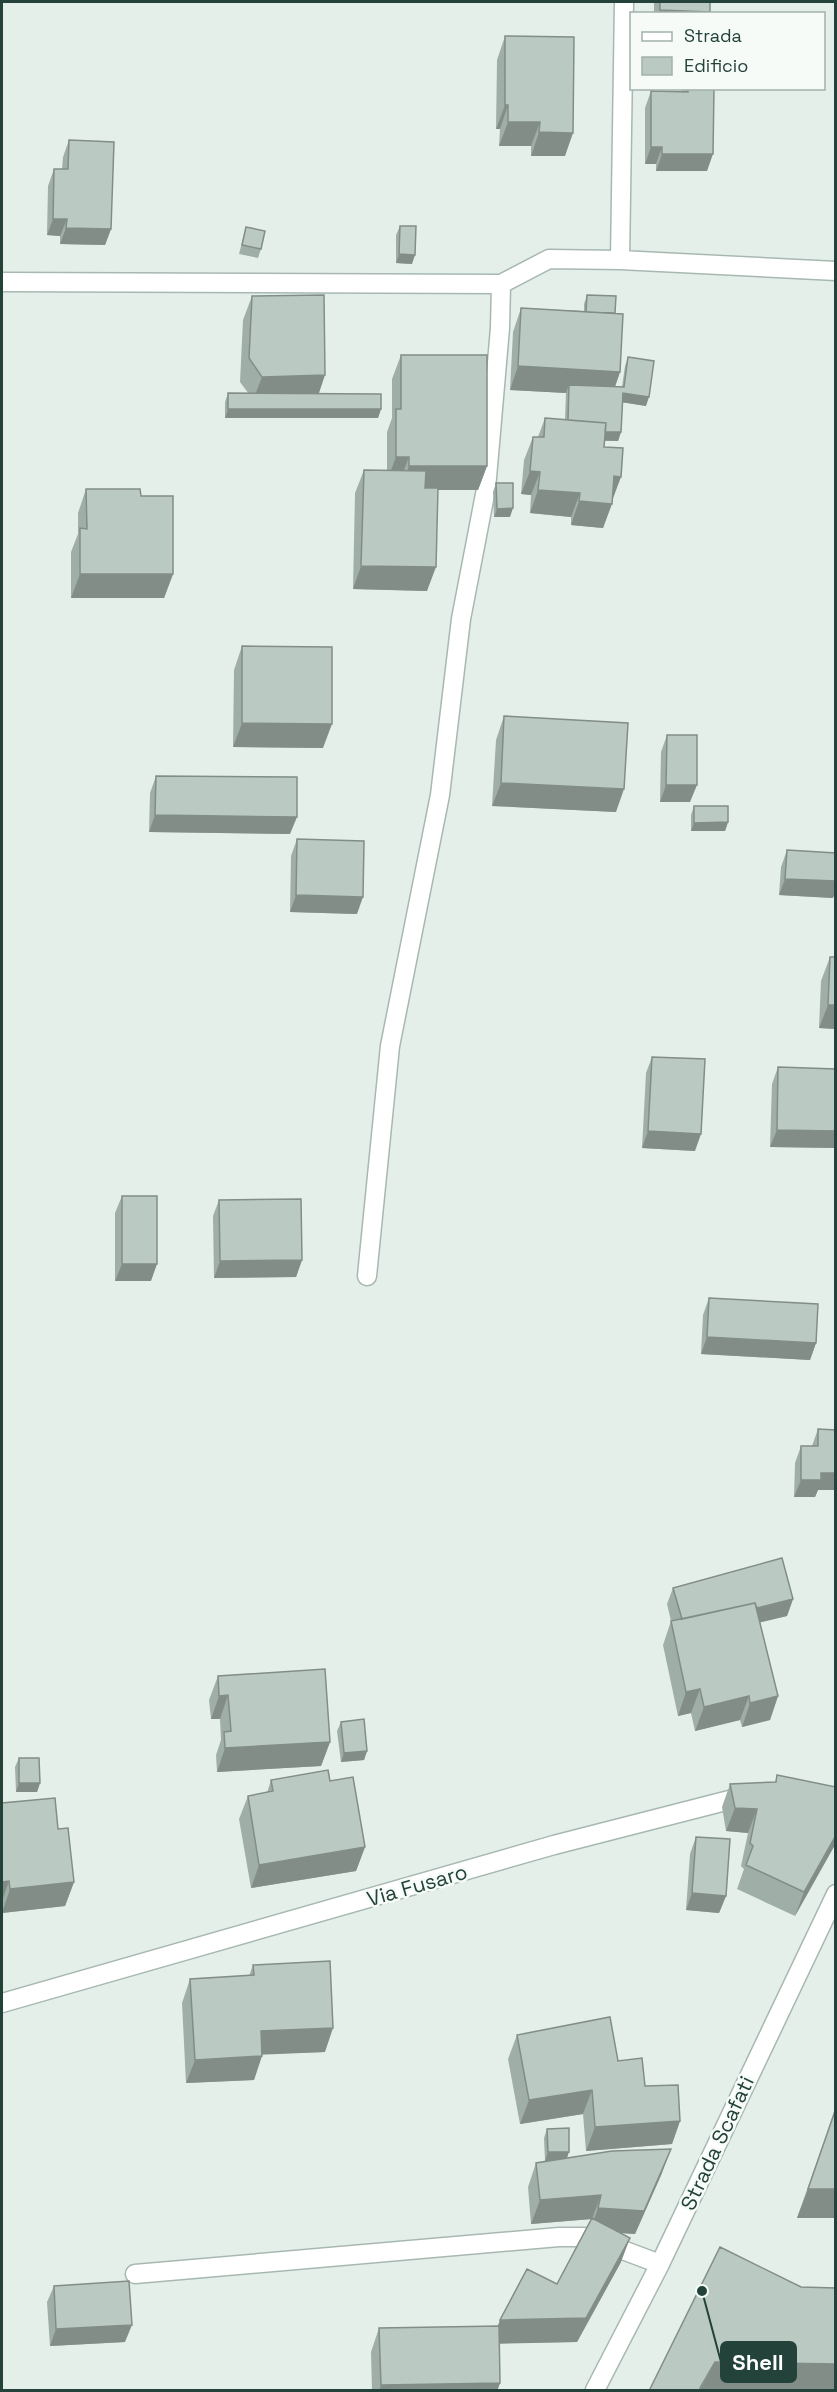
<svg xmlns="http://www.w3.org/2000/svg" width="837" height="2392" font-family="'Space Grotesk',sans-serif">
	<style>
		.lines { fill: none; stroke-linecap: round; stroke-linejoin: round }
		.minor-casing { stroke: #a7b8b2; stroke-width: 21 }
		.minor { stroke: #fff; stroke-width: 18 }
		.wall { fill: #a0aea8 }
		.shaded-wall { fill: #828d88 }
		.building { fill: #bacac3; stroke: #828d88; stroke-width: 1.5 }
		.labels { text-anchor: middle; dominant-baseline: central; stroke-width: 5; stroke-linejoin: round; paint-order: stroke }
		.street-label { font-size: 21px; fill: #23423a; stroke: #f6fbf8 }
		.leader { fill: none; stroke: #23423a; stroke-width: 2 }
		.callout-dot { fill: #23423a; stroke: #f6fbf8; stroke-width: 2 }
		.callout { fill: #23423a; stroke: #23423a; stroke-width: 2 }
		.callout-label { font-size: 22px; text-anchor: middle; font-weight: bold; fill: #fff }
	</style>
	<rect width="100%" height="100%" fill="#e5efea"/>
	<g class="lines">
		<defs>
			<path id="minor" d="M 620,260 L 624,2
				M 2,282 L 501,284
				M 367,1276 L 390,1046 L 440,795 L 461,619 L 486,489 L 500,328 L 501,284 L 549,259 L 620,260 L 836,271
				M 2,2003 L 554,1845 L 745,1796
				M 135,2274 L 559,2237 L 588,2237 L 660,2264
				M 595,2390 L 660,2264 L 836,1894"/>
		</defs>
		<use href="#minor" class="minor-casing"/>
		<use href="#minor" class="minor"/>
	</g>
	<path class="wall" d="M 654,2 L 710,2 L 710,12 L 709,14 L 654,14 Z
		M 505,36 L 565,156 L 531,156 L 531,146 L 499,146 L 500,129 L 496,129 L 497,60 Z
		M 682,88 L 714,88 L 707,171 L 656,171 L 656,164 L 645,164 L 645,108 L 651,91 L 682,92 Z
		M 69,140 L 111,229 L 105,245 L 60,244 L 60,236 L 47,235 L 48,186 L 54,169 L 62,169 L 63,157 Z
		M 400,226 L 412,264 L 396,263 L 396,235 Z
		M 246,227 L 261,249 L 258,258 L 239,254 Z
		M 587,295 L 615,313 L 620,372 L 615,387 L 622,387 L 625,366 L 628,357 L 646,406 L 622,402 L 621,432 L 618,441 L 604,441 L 604,447 L 612,501 L 603,528 L 571,525 L 571,517 L 530,513 L 531,495 L 521,494 L 524,460 L 533,437 L 538,437 L 545,418 L 565,420 L 566,393 L 510,390 L 513,332 L 521,308 L 584,311 L 584,304 Z
		M 252,296 L 319,394 L 381,409 L 378,418 L 225,418 L 225,402 L 228,393 L 249,394 L 240,382 L 243,320 Z
		M 401,355 L 487,466 L 478,490 L 437,490 L 427,591 L 353,589 L 355,493 L 364,470 L 387,470 L 387,432 L 392,418 L 392,379 Z
		M 496,483 L 510,517 L 494,517 L 493,492 Z
		M 86,489 L 141,496 L 173,574 L 164,598 L 71,598 L 71,552 L 78,534 L 78,513 Z
		M 242,646 L 323,748 L 233,747 L 234,670 Z
		M 504,716 L 616,812 L 492,806 L 496,740 Z
		M 667,735 L 690,802 L 660,802 L 661,752 Z
		M 156,776 L 290,834 L 149,832 L 150,793 Z
		M 694,806 L 728,822 L 725,831 L 691,831 L 691,815 Z
		M 297,839 L 357,914 L 290,912 L 291,856 Z
		M 787,850 L 833,898 L 779,895 L 781,867 Z
		M 830,957 L 836,1029 L 819,1028 L 821,981 Z
		M 652,1057 L 695,1151 L 642,1148 L 646,1073 Z
		M 778,1067 L 836,1069 L 836,1148 L 770,1147 L 772,1084 Z
		M 122,1196 L 151,1281 L 115,1281 L 115,1213 Z
		M 219,1200 L 302,1260 L 296,1277 L 214,1278 L 213,1216 Z
		M 709,1298 L 816,1343 L 810,1360 L 701,1354 L 703,1315 Z
		M 818,1429 L 818,1490 L 815,1497 L 794,1497 L 795,1463 L 801,1446 L 812,1446 Z
		M 673,1588 L 793,1599 L 787,1616 L 760,1622 L 778,1696 L 770,1720 L 742,1727 L 740,1720 L 695,1731 L 691,1713 L 678,1716 L 663,1645 L 671,1621 L 667,1604 Z
		M 218,1676 L 330,1742 L 321,1766 L 217,1772 L 216,1755 L 221,1740 L 220,1719 L 211,1719 L 209,1700 Z
		M 341,1722 L 367,1751 L 364,1760 L 341,1762 L 337,1731 Z
		M 19,1758 L 40,1783 L 37,1792 L 16,1792 L 15,1767 Z
		M 777,1775 L 836,1843 L 795,1916 L 737,1889 L 744,1869 L 741,1866 L 748,1833 L 726,1831 L 722,1807 L 730,1784 L 775,1782 Z
		M 271,1780 L 330,1781 L 365,1847 L 356,1871 L 251,1888 L 239,1819 L 248,1796 L 267,1793 Z
		M 2,1803 L 58,1829 L 74,1882 L 65,1906 L 2,1913 Z
		M 696,1837 L 726,1896 L 719,1913 L 686,1910 L 690,1854 Z
		M 253,1965 L 325,2052 L 262,2054 L 254,2080 L 186,2083 L 182,2003 L 190,1979 L 249,1976 Z
		M 517,2035 L 618,2061 L 680,2121 L 672,2144 L 586,2151 L 583,2114 L 520,2124 L 508,2059 Z
		M 836,2107 L 836,2218 L 797,2218 Z
		M 547,2129 L 567,2158 L 662,2173 L 635,2234 L 621,2233 L 621,2262 L 577,2342 L 499,2343 L 500,2383 L 497,2391 L 372,2391 L 371,2352 L 379,2328 L 498,2326 L 557,2284 L 591,2219 L 531,2224 L 528,2187 L 536,2163 L 550,2161 L 545,2161 L 544,2138 Z
		M 54,2286 L 125,2342 L 50,2346 L 47,2302 Z"/>
	<path class="shaded-wall" d="M 660,10 L 710,12 L 709,14 L 659,14 Z
		M 505,105 L 508,105 L 500,129 L 496,129 Z
		M 508,122 L 540,122 L 531,146 L 499,146 Z
		M 539,132 L 573,133 L 565,156 L 531,156 Z
		M 651,147 L 662,147 L 656,164 L 645,164 Z
		M 662,154 L 713,154 L 707,171 L 656,171 Z
		M 53,219 L 67,219 L 60,236 L 47,235 Z
		M 66,228 L 111,229 L 105,245 L 60,244 Z
		M 399,254 L 415,255 L 412,264 L 396,263 Z
		M 518,366 L 620,372 L 612,395 L 569,385 L 566,393 L 510,390 Z
		M 325,375 L 317,399 L 253,400 L 262,377 Z
		M 623,393 L 649,397 L 646,406 L 620,402 Z
		M 228,409 L 381,409 L 378,418 L 225,418 Z
		M 567,430 L 621,432 L 618,441 L 564,439 Z
		M 396,457 L 409,457 L 400,480 L 387,481 Z
		M 409,466 L 487,466 L 478,490 L 400,490 Z
		M 530,471 L 540,472 L 531,495 L 521,494 Z
		M 614,476 L 621,477 L 612,501 Z
		M 538,490 L 580,493 L 571,517 L 530,513 Z
		M 579,501 L 612,504 L 603,528 L 571,525 Z
		M 513,508 L 510,517 L 494,517 L 497,509 Z
		M 361,566 L 436,567 L 427,591 L 353,589 Z
		M 80,574 L 173,574 L 164,598 L 71,598 Z
		M 242,723 L 332,724 L 323,748 L 233,747 Z
		M 501,783 L 624,789 L 616,812 L 492,806 Z
		M 666,785 L 697,785 L 690,802 L 660,802 Z
		M 155,815 L 297,817 L 290,834 L 149,832 Z
		M 728,822 L 725,831 L 691,831 L 694,823 Z
		M 785,879 L 836,881 L 836,891 L 833,898 L 779,895 Z
		M 296,895 L 363,897 L 357,914 L 290,912 Z
		M 828,1005 L 836,1005 L 836,1029 L 819,1028 Z
		M 777,1130 L 836,1131 L 836,1148 L 770,1147 Z
		M 648,1131 L 701,1134 L 695,1151 L 642,1148 Z
		M 302,1260 L 296,1277 L 214,1278 L 220,1261 Z
		M 122,1264 L 157,1264 L 151,1281 L 115,1281 Z
		M 707,1337 L 816,1343 L 810,1360 L 701,1354 Z
		M 821,1473 L 836,1473 L 836,1490 L 818,1490 L 815,1497 L 794,1497 L 801,1480 Z
		M 793,1599 L 787,1616 L 677,1642 L 683,1625 Z
		M 700,1689 L 691,1713 L 678,1716 L 686,1692 Z
		M 228,1695 L 220,1719 L 211,1719 L 219,1696 Z
		M 749,1696 L 740,1720 L 695,1731 L 704,1707 Z
		M 778,1696 L 770,1720 L 742,1727 L 750,1703 Z
		M 330,1742 L 321,1766 L 217,1772 L 225,1748 Z
		M 367,1751 L 364,1760 L 341,1762 L 344,1753 Z
		M 19,1783 L 40,1783 L 37,1792 L 16,1792 Z
		M 735,1808 L 757,1809 L 748,1833 L 726,1831 Z
		M 836,1835 L 836,1843 L 795,1916 L 804,1892 Z
		M 365,1847 L 356,1871 L 251,1888 L 259,1865 Z
		M 9,1881 L 2,1901 L 2,1882 Z
		M 74,1882 L 65,1906 L 2,1913 L 10,1889 Z
		M 692,1893 L 726,1896 L 719,1913 L 686,1910 Z
		M 333,2028 L 325,2052 L 252,2055 L 261,2031 Z
		M 262,2056 L 254,2080 L 186,2083 L 195,2060 Z
		M 592,2090 L 583,2114 L 520,2124 L 529,2100 Z
		M 680,2121 L 672,2144 L 586,2151 L 595,2127 Z
		M 671,2149 L 662,2173 L 635,2234 L 590,2231 L 598,2208 Z
		M 548,2152 L 569,2152 L 566,2161 L 545,2161 Z
		M 808,2189 L 836,2189 L 836,2218 L 797,2218 Z
		M 601,2195 L 592,2219 L 531,2224 L 540,2200 Z
		M 630,2238 L 621,2262 L 577,2342 L 491,2344 L 500,2320 Z
		M 132,2325 L 125,2342 L 50,2346 L 56,2329 Z
		M 715,2362 L 836,2364 L 836,2391 L 699,2391 Z
		M 500,2383 L 497,2391 L 379,2391 L 381,2385 Z"/>
	<path class="building" d="M 660,2 L 710,2 L 710,12 L 660,10 Z
		M 505,36 L 574,37 L 573,133 L 539,132 L 540,122 L 508,122 L 508,105 L 505,105 Z
		M 688,88 L 714,88 L 713,154 L 662,154 L 662,147 L 651,147 L 651,91 L 688,92 Z
		M 69,140 L 114,142 L 111,229 L 66,228 L 67,219 L 53,219 L 54,169 L 68,169 Z
		M 400,226 L 416,226 L 415,255 L 399,254 Z
		M 246,227 L 265,231 L 261,249 L 242,245 Z
		M 324,295 L 325,375 L 262,377 L 249,358 L 252,296 Z
		M 587,295 L 616,296 L 615,313 L 586,312 Z
		M 521,308 L 623,314 L 620,372 L 518,366 Z
		M 401,355 L 487,355 L 487,466 L 409,466 L 409,457 L 396,457 L 396,409 L 401,409 Z
		M 628,357 L 654,361 L 649,397 L 623,393 L 621,432 L 605,432 L 606,423 L 568,420 L 569,385 L 624,387 Z
		M 228,393 L 381,394 L 381,409 L 228,409 Z
		M 545,418 L 606,423 L 604,447 L 623,448 L 621,477 L 614,476 L 612,504 L 579,501 L 580,493 L 538,490 L 540,472 L 530,471 L 533,437 L 544,437 Z
		M 364,470 L 426,471 L 425,488 L 438,488 L 436,567 L 361,566 Z
		M 496,483 L 513,483 L 513,508 L 497,509 Z
		M 86,489 L 140,489 L 141,496 L 173,496 L 173,574 L 80,574 L 80,528 L 87,529 Z
		M 242,646 L 332,647 L 332,724 L 242,723 Z
		M 504,716 L 628,723 L 624,789 L 501,783 Z
		M 667,735 L 697,735 L 697,785 L 666,785 Z
		M 156,776 L 297,777 L 297,817 L 155,815 Z
		M 694,806 L 728,806 L 728,822 L 694,823 Z
		M 297,839 L 364,841 L 363,897 L 296,895 Z
		M 787,850 L 836,853 L 836,881 L 785,879 Z
		M 830,957 L 836,957 L 836,1005 L 828,1005 Z
		M 652,1057 L 705,1059 L 701,1134 L 648,1131 Z
		M 778,1067 L 836,1069 L 836,1131 L 777,1130 Z
		M 122,1196 L 157,1196 L 157,1264 L 122,1264 Z
		M 301,1199 L 302,1260 L 220,1261 L 219,1200 Z
		M 709,1298 L 818,1304 L 816,1343 L 707,1337 Z
		M 818,1429 L 836,1430 L 836,1473 L 821,1473 L 821,1480 L 801,1480 L 801,1446 L 818,1446 Z
		M 782,1558 L 793,1599 L 757,1608 L 755,1603 L 682,1619 L 673,1588 Z
		M 755,1603 L 778,1696 L 750,1703 L 749,1696 L 704,1707 L 700,1689 L 686,1692 L 671,1621 Z
		M 325,1669 L 330,1742 L 225,1748 L 224,1732 L 231,1731 L 228,1695 L 219,1696 L 218,1676 Z
		M 364,1719 L 367,1751 L 344,1753 L 341,1722 Z
		M 19,1758 L 39,1758 L 40,1783 L 19,1783 Z
		M 328,1770 L 330,1781 L 353,1777 L 365,1847 L 259,1865 L 248,1796 L 273,1791 L 271,1780 Z
		M 777,1775 L 836,1787 L 836,1835 L 804,1892 L 746,1865 L 753,1846 L 750,1843 L 757,1809 L 735,1808 L 730,1784 L 776,1782 Z
		M 55,1798 L 58,1829 L 68,1828 L 74,1882 L 10,1889 L 9,1881 L 2,1882 L 2,1803 Z
		M 696,1837 L 730,1839 L 726,1896 L 692,1893 Z
		M 330,1961 L 333,2028 L 261,2031 L 262,2056 L 195,2060 L 190,1979 L 254,1975 L 253,1965 Z
		M 610,2017 L 618,2061 L 642,2058 L 645,2086 L 678,2085 L 680,2121 L 595,2127 L 592,2090 L 529,2100 L 517,2035 Z
		M 836,2108 L 836,2189 L 808,2189 Z
		M 569,2128 L 569,2152 L 548,2152 L 547,2129 Z
		M 671,2149 L 644,2211 L 598,2208 L 601,2195 L 540,2200 L 536,2163 L 612,2151 Z
		M 592,2218 L 630,2238 L 586,2318 L 500,2320 L 527,2269 L 557,2284 Z
		M 720,2247 L 801,2287 L 836,2288 L 836,2364 L 715,2362 L 700,2388 L 705,2391 L 649,2391 Z
		M 129,2281 L 132,2325 L 56,2329 L 54,2286 Z
		M 499,2326 L 500,2383 L 381,2385 L 379,2328 Z"/>
	<g class="labels">
		<g class="street-label">
			<text transform="translate(417 1885) rotate(-16)">Via Fusaro</text>
			<text transform="translate(717 2143) rotate(-65)">Strada Scafati</text>
		</g>
	</g>
	<path class="leader" d="M702 2291L721 2362"/>
	<circle class="callout-dot" cx="702" cy="2291" r="6"/>
	<rect class="callout" x="721" y="2342" width="75" height="40" rx="6"/>
	<g class="callout-label">
		<text x="758" y="2370">Shell</text>
	</g>
	<rect width="837" height="2392" fill="none" stroke="#23423a" stroke-width="6"/>
	<rect x="630" y="12" width="195" height="78" fill="#f6fbf8" stroke="#a2b1ac" stroke-width="1.5"/>
	<rect x="642" y="32" width="30" height="9" fill="#ffffff" stroke="#a2b1ac" stroke-width="1.5"/>
	<text x="684" y="42" font-size="18" fill="#23423a">Strada</text>
	<rect x="642" y="57" width="30" height="18" fill="#bacac3" stroke="#a2b1ac" stroke-width="1.5"/>
	<text x="684" y="72" font-size="18" fill="#23423a">Edificio</text>
</svg>
